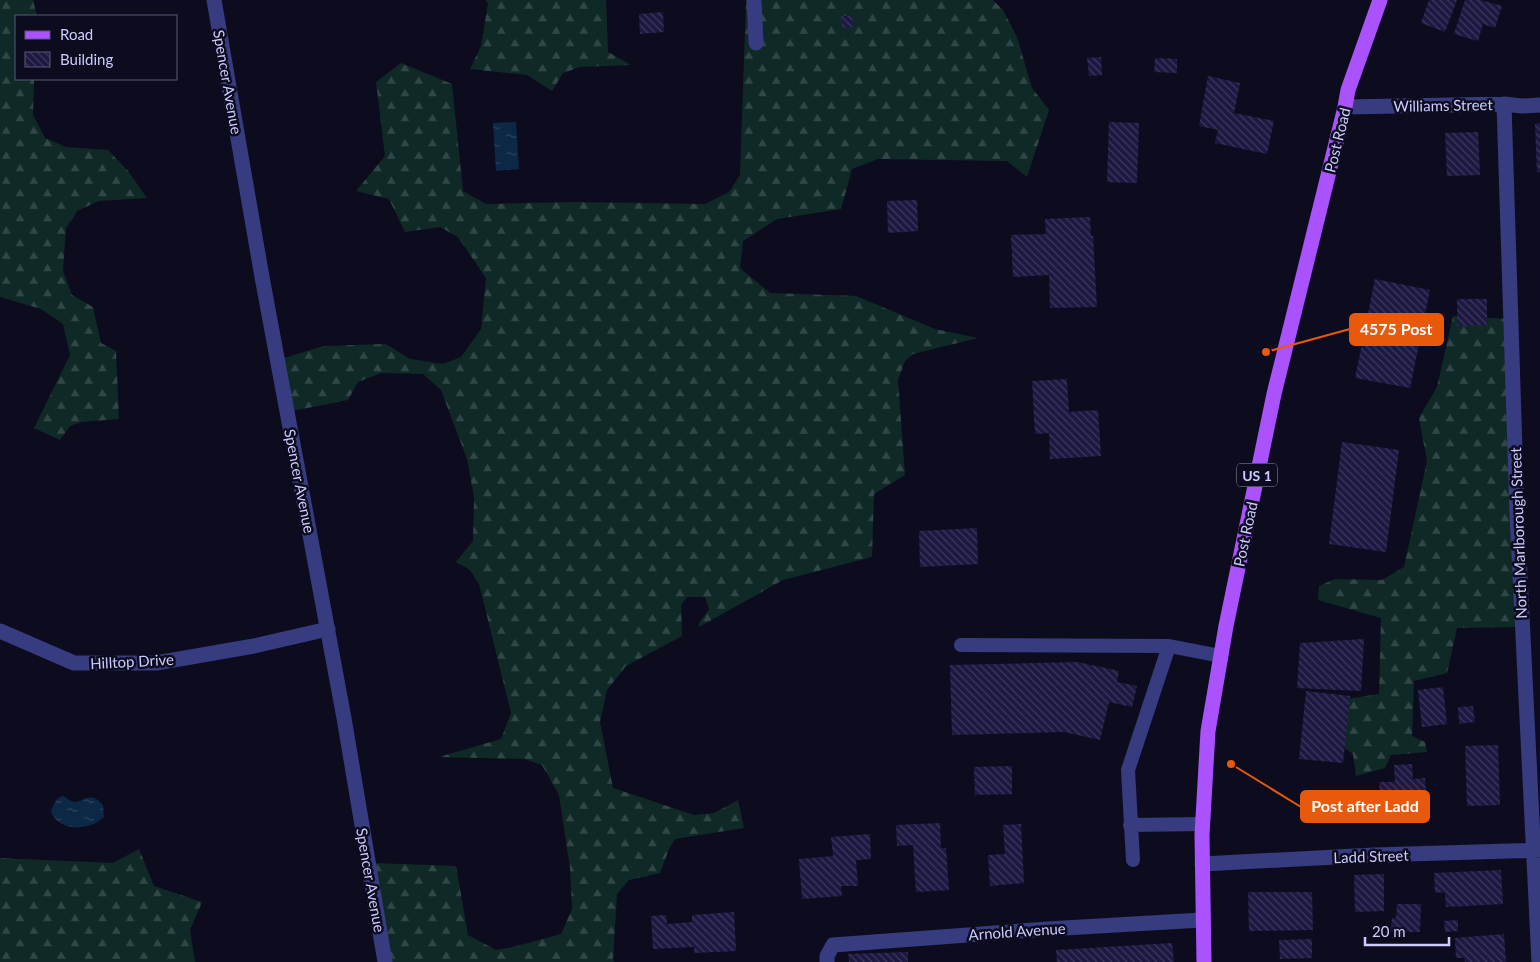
<svg xmlns="http://www.w3.org/2000/svg" width="1540" height="962" font-family="Lato,sans-serif">
	<style>
		.forest { fill: url(#forest-firs) }
		.water { fill: url(#water-ripples) }
		.building { fill: url(#building-back-hatch) }
		.lines { fill: none; stroke-linecap: round; stroke-linejoin: round }
		.lane { stroke: #363c7f; stroke-width: 14 }
		.street { stroke: #363c7f; stroke-width: 15 }
		.primary { stroke: #ab52ff; stroke-width: 15 }
		.labels { text-anchor: middle; dominant-baseline: central; stroke-width: 5; stroke-linejoin: round; paint-order: stroke }
		.shield { fill: #0d0c1f; stroke: #9292bc; stroke-width: 1 }
		.shield-label { font-size: 14px; font-weight: bold; fill: #cbcbff }
		.street-label { font-size: 15px; fill: #cbcbff; stroke: #0d0c1f }
		.leader { fill: none; stroke: #e8590c; stroke-width: 2 }
		.callout-dot { fill: #e8590c; stroke: #0d0c1f; stroke-width: 2 }
		.callout { fill: #e8590c; stroke: #e8590c; stroke-width: 2 }
		.callout-label { font-size: 16px; text-anchor: middle; font-weight: bold; fill: #fff }
	</style>
	<defs>
		<pattern id="forest-firs" width="22" height="20" patternUnits="userSpaceOnUse" patternTransform="scale(1.25)"><rect width="22" height="20" fill="#0f2926"/><path d="M5 1l3.5 6h-7zM16 11l3.5 6h-7z" fill="#314747"/></pattern>
		<pattern id="water-ripples" width="26" height="14" patternUnits="userSpaceOnUse" patternTransform="scale(1.25)"><rect width="26" height="14" fill="#0b2844"/><path d="M2 4q2-2 4 0t4 0M15 11q2-2 4 0t4 0" fill="none" stroke="#2d4660"/></pattern>
		<pattern id="building-back-hatch" width="6" height="6" patternUnits="userSpaceOnUse" patternTransform="scale(1.25)"><rect width="6" height="6" fill="#1c1841"/><path d="M-1 5l2 2M0 0l6 6M5-1l2 2" fill="none" stroke="#3c385e"/></pattern>
	</defs>
	<rect width="100%" height="100%" fill="#0d0c1f"/>
	<path class="forest" d="M 0,0 L 33,0 L 37,16 L 16,16 L 16,79 L 34,79 L 33,115 L 45,138 L 66,147 L 108,150 L 128,171 L 147,198 L 99,201 L 77,211 L 66,228 L 63,271 L 72,295 L 93,307 L 101,343 L 116,351 L 119,419 L 81,422 L 70,426 L 60,440 L 34,428 L 70,355 L 63,324 L 41,309 L 0,297 Z
		M 485,0 L 606,0 L 608,52 L 631,65 L 580,67 L 563,73 L 552,91 L 527,75 L 470,69 L 481,46 L 488,3 Z
		M 746,0 L 993,0 L 1003,10 L 1017,37 L 1032,88 L 1049,110 L 1027,177 L 1007,161 L 878,159 L 852,169 L 841,209 L 777,219 L 743,241 L 740,268 L 770,293 L 856,296 L 935,329 L 978,338 L 913,354 L 905,361 L 898,380 L 905,475 L 874,494 L 872,557 L 783,580 L 699,627 L 699,623 L 709,609 L 705,597 L 687,597 L 681,605 L 682,636 L 626,666 L 607,690 L 600,722 L 613,788 L 694,815 L 714,813 L 738,800 L 744,828 L 675,839 L 669,849 L 660,873 L 629,880 L 617,894 L 613,959 L 614,962 L 385,962 L 373,863 L 456,866 L 468,935 L 496,950 L 513,947 L 561,934 L 572,909 L 570,868 L 559,795 L 542,765 L 525,759 L 439,757 L 501,739 L 511,713 L 479,584 L 470,570 L 456,562 L 473,541 L 474,497 L 467,459 L 441,390 L 423,374 L 381,373 L 358,382 L 348,400 L 287,412 L 277,360 L 324,346 L 386,344 L 410,359 L 443,364 L 461,357 L 481,329 L 486,278 L 458,237 L 440,227 L 405,232 L 389,199 L 356,191 L 385,156 L 376,82 L 401,63 L 452,84 L 463,191 L 486,204 L 575,202 L 705,204 L 729,192 L 740,175 Z
		M 1453,316 L 1508,319 L 1519,627 L 1457,628 L 1447,673 L 1414,681 L 1412,736 L 1425,742 L 1427,752 L 1391,755 L 1385,768 L 1356,776 L 1353,754 L 1339,744 L 1341,700 L 1379,694 L 1381,618 L 1318,600 L 1319,586 L 1335,579 L 1382,580 L 1404,567 L 1427,461 L 1419,418 L 1437,387 Z
		M 139,849 L 154,886 L 202,902 L 190,930 L 195,962 L 0,962 L 0,858 L 113,863 Z"/>
	<path class="water" d="M 516,122 L 519,169 L 496,171 L 493,123 Z
		M 63,796 C 66,797 68,800 71,801 C 82,806 88,788 103,805 L 104,817 C 90,831 59,832 51,812 C 53,805 56,797 63,796 Z"/>
	<path class="building" d="M 1429,0 L 1457,0 L 1445,32 L 1421,23 Z
		M 1465,0 L 1480,0 L 1502,6 L 1495,28 L 1483,24 L 1478,41 L 1454,34 Z
		M 663,12 L 664,32 L 640,34 L 639,14 Z
		M 841,16 L 852,16 L 853,27 L 842,28 Z
		M 1101,57 L 1102,75 L 1089,76 L 1087,58 Z
		M 1155,58 L 1177,59 L 1177,73 L 1154,72 Z
		M 1208,76 L 1240,83 L 1234,113 L 1274,121 L 1267,154 L 1215,143 L 1218,130 L 1199,126 Z
		M 1109,122 L 1139,123 L 1137,183 L 1107,182 Z
		M 1540,123 L 1540,172 L 1537,172 L 1535,124 Z
		M 1478,132 L 1480,175 L 1447,176 L 1445,133 Z
		M 917,200 L 918,231 L 888,233 L 887,201 Z
		M 1090,217 L 1091,236 L 1093,236 L 1097,307 L 1050,308 L 1049,275 L 1013,277 L 1011,235 L 1046,234 L 1045,219 Z
		M 1375,279 L 1430,290 L 1410,388 L 1355,378 Z
		M 1457,299 L 1487,299 L 1487,325 L 1457,326 Z
		M 1067,379 L 1069,412 L 1098,410 L 1101,456 L 1050,459 L 1049,433 L 1035,434 L 1032,381 Z
		M 1342,442 L 1399,450 L 1386,552 L 1329,544 Z
		M 977,528 L 978,564 L 920,567 L 919,531 Z
		M 1364,639 L 1361,691 L 1297,688 L 1300,643 Z
		M 1077,662 L 1119,671 L 1117,682 L 1137,686 L 1132,707 L 1109,702 L 1100,740 L 1064,732 L 952,735 L 950,665 Z
		M 1443,687 L 1447,724 L 1422,727 L 1418,690 Z
		M 1306,691 L 1350,696 L 1343,763 L 1299,759 Z
		M 1473,706 L 1475,722 L 1459,724 L 1458,707 Z
		M 1498,745 L 1500,805 L 1467,806 L 1465,746 Z
		M 1412,764 L 1413,779 L 1425,778 L 1427,813 L 1382,816 L 1379,782 L 1395,782 L 1394,765 Z
		M 1012,766 L 1012,794 L 975,795 L 974,767 Z
		M 940,823 L 941,848 L 946,848 L 949,890 L 916,892 L 913,845 L 897,846 L 896,825 Z
		M 1021,824 L 1024,883 L 990,886 L 988,855 L 1005,854 L 1003,825 Z
		M 870,834 L 871,859 L 856,860 L 858,886 L 841,886 L 842,896 L 802,899 L 799,859 L 833,856 L 831,837 Z
		M 1501,870 L 1503,904 L 1446,907 L 1445,892 L 1435,893 L 1434,873 Z
		M 1384,874 L 1384,911 L 1355,912 L 1354,875 Z
		M 1248,892 L 1312,892 L 1313,930 L 1249,931 Z
		M 1397,904 L 1421,904 L 1420,932 L 1391,932 L 1392,918 L 1396,918 Z
		M 734,912 L 736,951 L 694,953 L 694,947 L 653,949 L 651,916 L 666,915 L 667,924 L 692,922 L 692,915 Z
		M 1458,920 L 1458,931 L 1445,932 L 1444,921 Z
		M 1504,934 L 1506,962 L 1465,962 L 1464,958 L 1456,958 L 1455,938 Z
		M 1312,939 L 1312,958 L 1280,959 L 1279,940 Z
		M 1172,943 L 1174,962 L 1057,962 L 1056,950 Z
		M 908,952 L 908,962 L 849,962 L 848,954 Z"/>
	<g class="lines">
		<path class="lane" d="M 961,645 L 1169,646 L 1221,656
			M 1130,825 L 1203,824
			M 1133,860 L 1128,770 L 1169,646"/>
		<path class="street" d="M 214,0 L 262,277 L 344,718 L 385,962
			M 754,0 L 756,43
			M 1504,104 L 1517,514 L 1539,962
			M 1345,107 L 1504,104 L 1522,106 L 1540,105
			M 0,631 L 74,663 L 156,663 L 254,646 L 328,629
			M 1202,864 L 1374,855 L 1540,850
			M 827,962 L 827,956 L 833,945 L 1047,929 L 1202,920"/>
		<path class="primary" d="M 1204,962 L 1202,835 L 1208,731 L 1226,626 L 1274,394 L 1345,107 L 1348,90 L 1380,0"/>
	</g>
	<g class="labels">
		<rect class="shield" x="1237" y="463.5" width="40" height="23" rx="4"/>
		<g class="shield-label">
			<text x="1257" y="475">US 1</text>
		</g>
		<g class="street-label">
			<text transform="translate(228 82) rotate(80)">Spencer Avenue</text>
			<text transform="translate(1443 105) rotate(-1)">Williams Street</text>
			<text transform="translate(1337 140) rotate(-76)">Post Road</text>
			<text transform="translate(300 481) rotate(79)">Spencer Avenue</text>
			<text transform="translate(1518 533) rotate(-92)">North Marlborough Street</text>
			<text transform="translate(1245 534) rotate(-78)">Post Road</text>
			<text transform="translate(132 661) rotate(-3)">Hilltop Drive</text>
			<text transform="translate(1371 856) rotate(-2)">Ladd Street</text>
			<text transform="translate(371 880) rotate(80)">Spencer Avenue</text>
			<text transform="translate(1017 931) rotate(-4)">Arnold Avenue</text>
		</g>
	</g>
	<path class="leader" d="M1266 352L1350 329M1231 764L1301 807"/>
	<g class="callout-dot">
		<circle cx="1266" cy="352" r="5"/>
		<circle cx="1231" cy="764" r="5"/>
	</g>
	<g class="callout">
		<rect x="1350" y="314" width="93" height="31" rx="5"/>
		<rect x="1301" y="791" width="128" height="31" rx="5"/>
	</g>
	<g class="callout-label">
		<text x="1396" y="335">4575 Post</text>
		<text x="1365" y="812">Post after Ladd</text>
	</g>
	<rect x="15" y="15" width="162" height="65" fill="#0d0c1f" stroke="#595879"/>
	<rect x="25" y="31" width="25" height="8" fill="#ab52ff" stroke="#595879"/>
	<text x="60" y="40" font-size="15" fill="#cbcbff">Road</text>
	<rect x="25" y="52" width="25" height="15" fill="url(#building-back-hatch)" stroke="#595879"/>
	<text x="60" y="65" font-size="15" fill="#cbcbff">Building</text>
	<path d="M1365 937v8h84v-8" fill="none" stroke="#cbcbff" stroke-width="2.5"/>
	<text x="1372" y="937" font-size="15" fill="#cbcbff" stroke="#0d0c1f" stroke-width="4" paint-order="stroke">20 m</text>
</svg>
